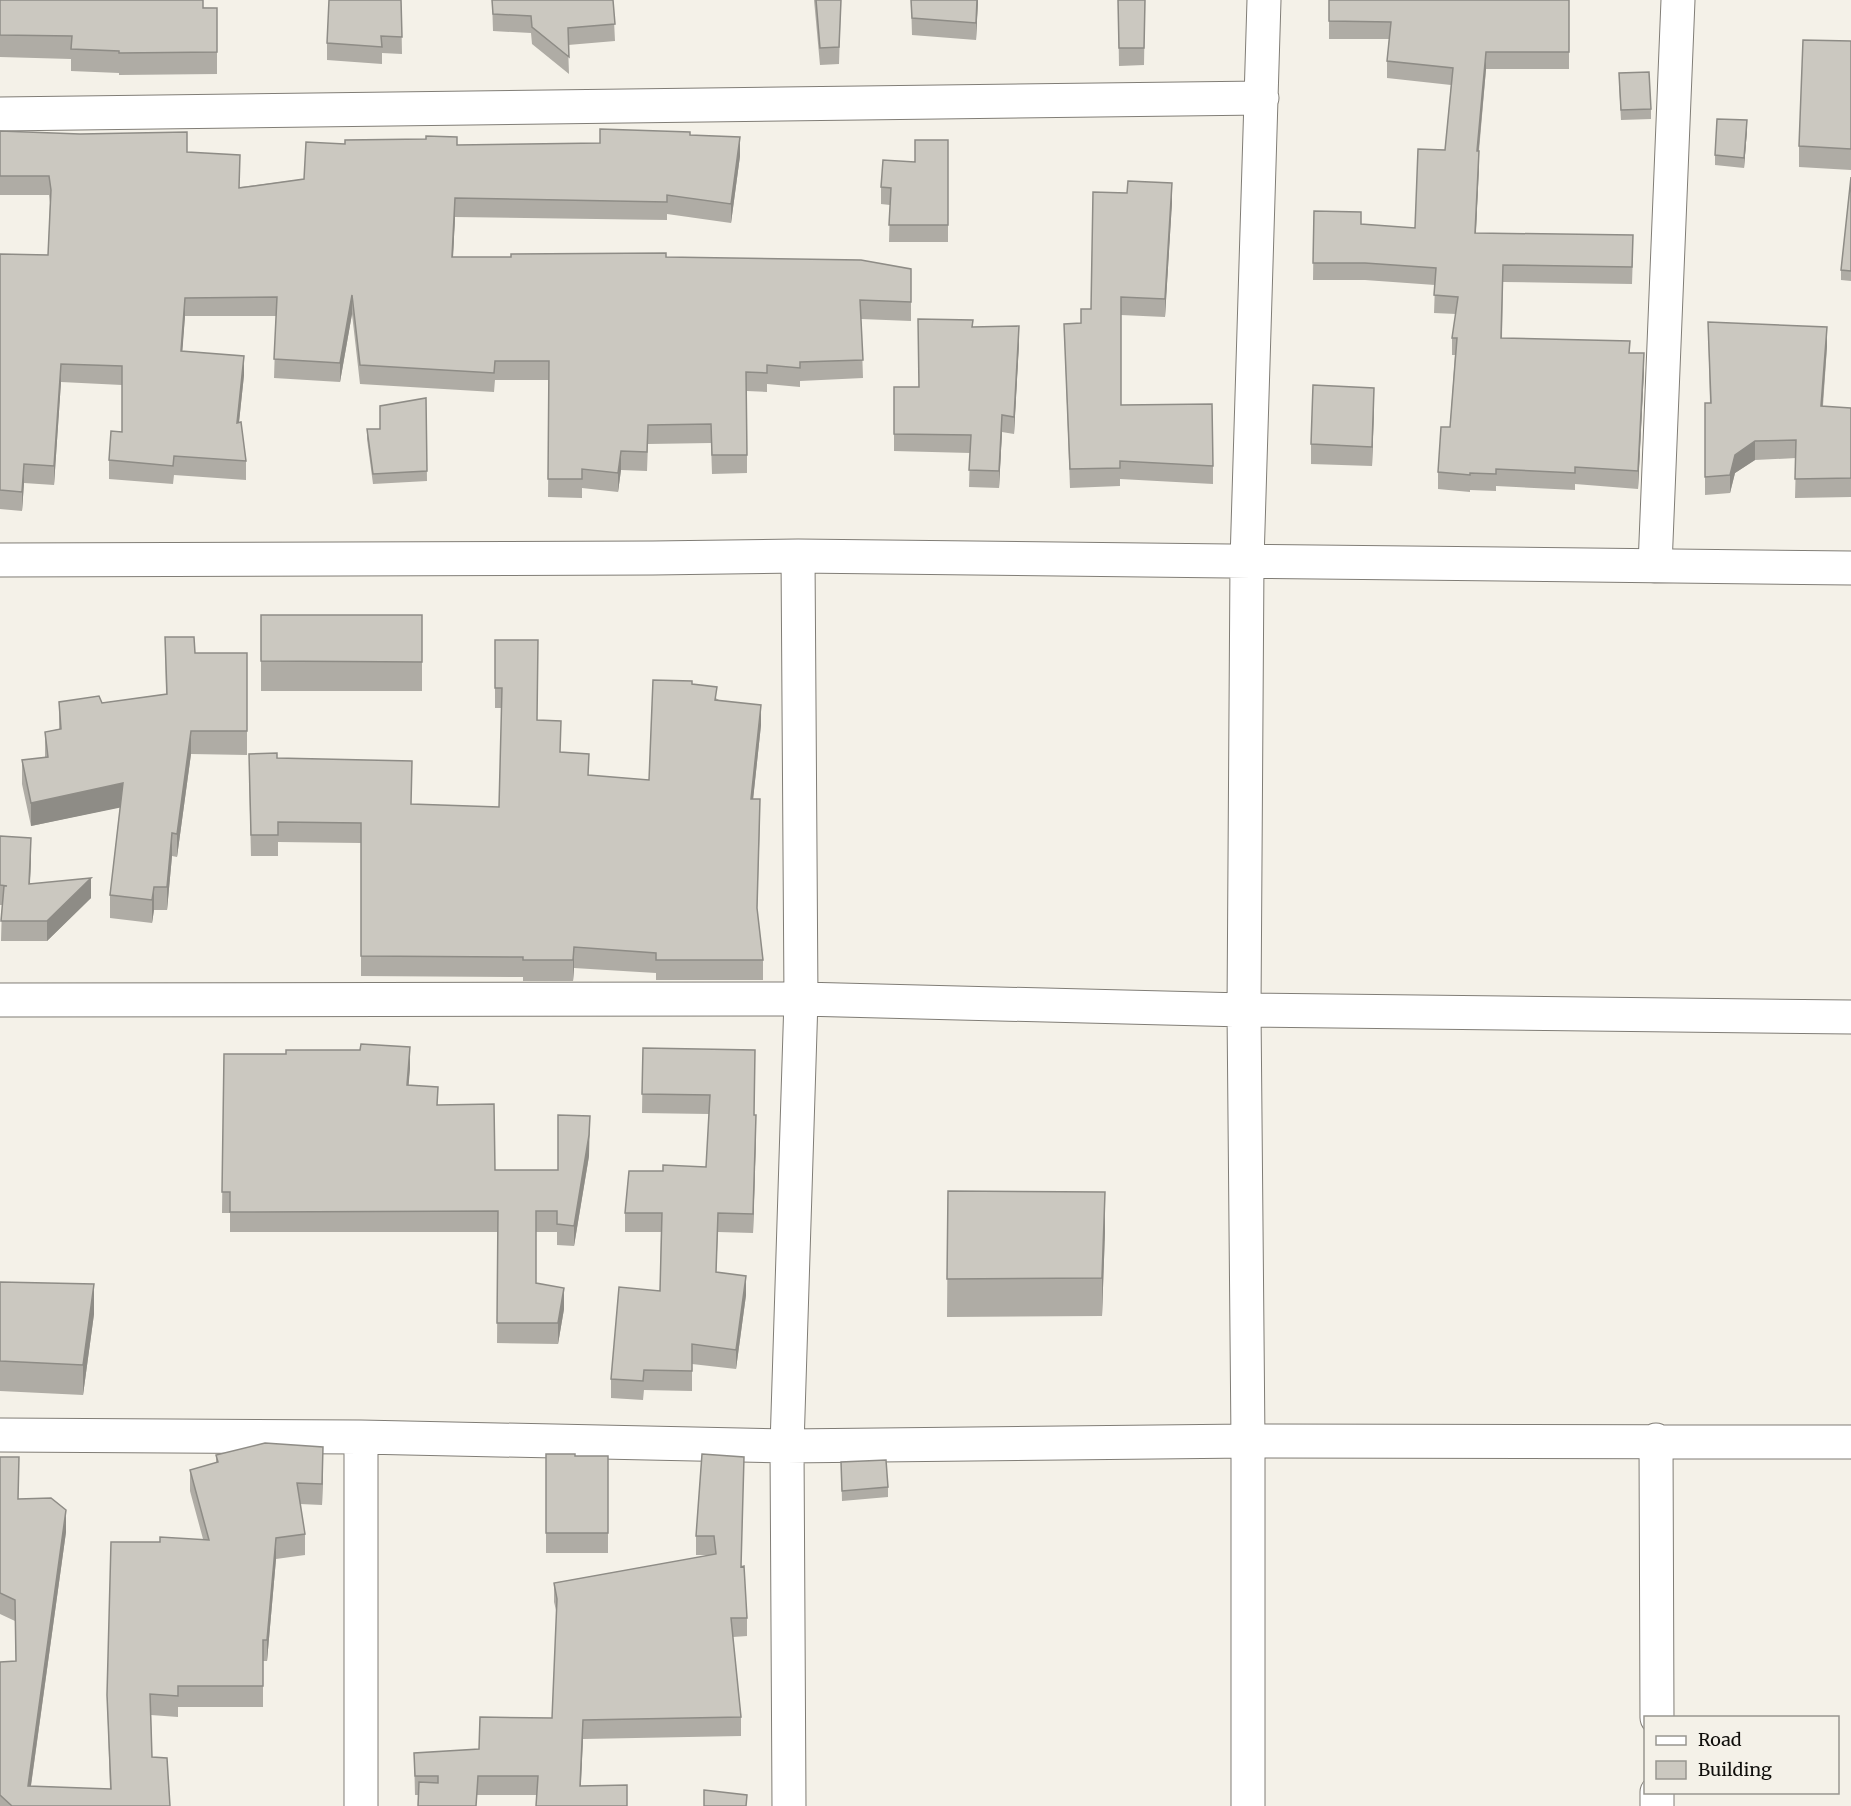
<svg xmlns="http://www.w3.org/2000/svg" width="1851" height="1806" font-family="Merriweather,serif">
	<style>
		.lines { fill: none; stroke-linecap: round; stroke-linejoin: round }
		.minor-casing { stroke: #807d76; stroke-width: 35 }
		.minor { stroke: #fff; stroke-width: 33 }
		.wall { fill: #afaca5 }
		.shaded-wall { fill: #8e8c86 }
		.building { fill: #cbc8c0; stroke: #8e8c86; stroke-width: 1.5 }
	</style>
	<rect width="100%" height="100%" fill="#f4f1e8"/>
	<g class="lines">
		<defs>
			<path id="minor" d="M 0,114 L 1262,98
				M 0,560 L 653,558 L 798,556 L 1851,568
				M 1655,566 L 1678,0
				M 0,1000 L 801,999 L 1244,1010 L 1851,1017
				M 0,1435 L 361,1437 L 787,1446 L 1248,1441 L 1851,1442
				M 361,1437 L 361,1806
				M 1656,1440 L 1657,1718
				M 1657,1792 L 1657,1806
				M 789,1806 L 787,1446 L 801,999 L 798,556
				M 1248,1806 L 1248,1441 L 1244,1010 L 1247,561 L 1264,0"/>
		</defs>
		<use href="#minor" class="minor-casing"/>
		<use href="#minor" class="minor"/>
	</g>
	<path class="wall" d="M 0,0 L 217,8 L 217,74 L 119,75 L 119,73 L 71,71 L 71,59 L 0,57 Z
		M 401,0 L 402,54 L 382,53 L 382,64 L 327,60 L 327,43 Z
		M 492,0 L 613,0 L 615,41 L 568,45 L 569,74 L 532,44 L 531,33 L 493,31 Z
		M 814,0 L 841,0 L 839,64 L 820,65 Z
		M 911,0 L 978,0 L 976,40 L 912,35 Z
		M 1118,0 L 1145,0 L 1144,65 L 1119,66 Z
		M 1329,0 L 1569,0 L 1569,69 L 1486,69 L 1479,151 L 1476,233 L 1633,252 L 1632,284 L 1503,282 L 1502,338 L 1630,353 L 1644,370 L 1638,489 L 1575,484 L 1575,490 L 1496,486 L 1496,491 L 1470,490 L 1470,492 L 1438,489 L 1438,472 L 1450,427 L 1455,355 L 1452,355 L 1452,338 L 1456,314 L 1434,313 L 1435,285 L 1365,280 L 1313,280 L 1314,211 L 1361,224 L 1415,228 L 1445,150 L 1451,85 L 1387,78 L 1387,61 L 1389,39 L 1329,39 Z
		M 1851,41 L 1851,170 L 1799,167 L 1799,146 Z
		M 1619,83 L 1651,109 L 1651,119 L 1621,120 Z
		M 1747,130 L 1744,168 L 1715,165 L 1715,155 Z
		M 0,131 L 187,152 L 240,187 L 304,179 L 345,144 L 457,145 L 600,143 L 690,135 L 740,156 L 731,223 L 667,214 L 667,220 L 455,217 L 453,257 L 666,257 L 911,269 L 911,321 L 861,319 L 863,378 L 800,381 L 800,387 L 767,384 L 767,392 L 747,391 L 747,473 L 712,474 L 711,443 L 648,444 L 647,471 L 621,470 L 618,492 L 582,488 L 582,498 L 548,497 L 549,380 L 495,380 L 494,392 L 360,384 L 352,314 L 340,382 L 274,378 L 276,316 L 185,316 L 182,351 L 244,375 L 239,422 L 246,461 L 246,480 L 174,475 L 173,484 L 109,479 L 109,460 L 122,432 L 122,385 L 61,382 L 54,485 L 24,483 L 22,511 L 0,509 L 0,254 L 48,255 L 50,203 L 49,195 L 0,195 Z
		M 948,140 L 948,242 L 889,242 L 890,205 L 881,204 L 881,187 L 915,162 Z
		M 1851,177 L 1851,281 L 1841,280 L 1841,270 Z
		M 1172,202 L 1165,317 L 1121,315 L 1121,405 L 1213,466 L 1213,484 L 1120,479 L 1120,486 L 1070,488 L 1064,324 L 1081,323 Z
		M 1708,322 L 1827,346 L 1823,406 L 1851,408 L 1851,497 L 1795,498 L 1796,458 L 1755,460 L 1735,473 L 1730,493 L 1705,495 L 1705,403 L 1710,403 Z
		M 973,327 L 1019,343 L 1014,434 L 1002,432 L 999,488 L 969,487 L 970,453 L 894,451 L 894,387 L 918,387 Z
		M 426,398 L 427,481 L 373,484 L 367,439 L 367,429 L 380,429 Z
		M 1374,407 L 1372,466 L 1311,464 L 1311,444 Z
		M 261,615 L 422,615 L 422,691 L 261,691 Z
		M 165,637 L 195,653 L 247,653 L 247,755 L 191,754 L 177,857 L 172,856 L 167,910 L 154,910 L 152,923 L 110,918 L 110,895 L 120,807 L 31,826 L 22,784 L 22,760 L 45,758 L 45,732 L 59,729 L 59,702 L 102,703 L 166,694 Z
		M 495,640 L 537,720 L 561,752 L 589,775 L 649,780 L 692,684 L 761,725 L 753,799 L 760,819 L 757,912 L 763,960 L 763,980 L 656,980 L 656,973 L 574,968 L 573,981 L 523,981 L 523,977 L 361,976 L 361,843 L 278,842 L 278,856 L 251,856 L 249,774 L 277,758 L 411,804 L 499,807 L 502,708 L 495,708 Z
		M 0,836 L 31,858 L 30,883 L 91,898 L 47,941 L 1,941 L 2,905 L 0,905 Z
		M 643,1048 L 754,1115 L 756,1134 L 753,1233 L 718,1232 L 716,1272 L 746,1295 L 736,1369 L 692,1364 L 692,1391 L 644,1390 L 643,1400 L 611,1398 L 611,1379 L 660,1291 L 661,1232 L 625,1232 L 625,1213 L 663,1171 L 706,1167 L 709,1114 L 642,1113 Z
		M 224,1054 L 410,1068 L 408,1085 L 438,1105 L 495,1170 L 558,1170 L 589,1156 L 574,1246 L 557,1245 L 557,1232 L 536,1232 L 536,1283 L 564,1309 L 558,1344 L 497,1343 L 498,1232 L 230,1232 L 230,1213 L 222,1213 Z
		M 948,1191 L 1105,1231 L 1102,1316 L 947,1317 Z
		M 0,1282 L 94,1314 L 83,1395 L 0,1391 Z
		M 702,1454 L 742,1567 L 747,1618 L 747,1636 L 733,1637 L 741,1717 L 741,1736 L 583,1739 L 537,1795 L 415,1795 L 414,1753 L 479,1749 L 552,1718 L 557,1614 L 554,1602 L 554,1583 L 711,1555 L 696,1555 L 696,1536 Z
		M 216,1455 L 323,1468 L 322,1505 L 300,1504 L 305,1534 L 305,1555 L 276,1559 L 267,1661 L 263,1661 L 263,1707 L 178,1707 L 178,1717 L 151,1715 L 152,1757 L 170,1806 L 0,1806 L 0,1662 L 16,1661 L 15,1621 L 0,1614 L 0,1457 L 19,1479 L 18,1499 L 66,1532 L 31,1786 L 110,1789 L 107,1695 L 160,1542 L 203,1539 L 190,1491 L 190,1470 L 216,1463 Z
		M 575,1456 L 608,1456 L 608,1553 L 546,1553 L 546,1533 Z
		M 841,1462 L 888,1487 L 888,1497 L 842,1501 Z"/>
	<path class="shaded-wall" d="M 977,0 L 978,0 L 976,40 L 976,23 Z
		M 1486,52 L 1486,69 L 1477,168 L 1477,151 Z
		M 1747,120 L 1747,130 L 1744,168 L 1744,158 Z
		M 740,137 L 740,156 L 731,223 L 731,204 Z
		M 1479,151 L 1479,168 L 1475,250 L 1475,233 Z
		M 1172,183 L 1172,202 L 1165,317 L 1165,299 Z
		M 455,198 L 455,217 L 452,276 L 452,257 Z
		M 352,295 L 352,314 L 340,382 L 340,363 Z
		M 185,298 L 185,316 L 181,370 L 181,351 Z
		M 1019,326 L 1019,343 L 1014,434 L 1014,417 Z
		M 1827,327 L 1827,346 L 1821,425 L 1821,406 Z
		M 1644,353 L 1644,370 L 1638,489 L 1638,471 Z
		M 244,356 L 244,375 L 237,441 L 237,423 Z
		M 61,364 L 61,382 L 54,485 L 54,466 Z
		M 1374,388 L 1374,407 L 1372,466 L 1372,447 Z
		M 1002,415 L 1002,432 L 999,488 L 999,471 Z
		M 1755,441 L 1755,460 L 1735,473 L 1730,493 L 1730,475 L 1735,455 Z
		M 621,451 L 621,470 L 618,492 L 618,473 Z
		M 24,464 L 24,483 L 22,511 L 22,492 Z
		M 761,705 L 761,725 L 751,819 L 751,799 Z
		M 191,731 L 191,754 L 177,857 L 177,834 Z
		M 123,783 L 123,807 L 31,826 L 31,803 Z
		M 172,833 L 172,856 L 167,910 L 167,887 Z
		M 31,838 L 31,858 L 29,903 L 29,884 Z
		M 91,878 L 91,898 L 47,941 L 47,921 Z
		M 154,887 L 154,910 L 152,923 L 152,900 Z
		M 574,947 L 574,968 L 573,981 L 573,960 Z
		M 410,1047 L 410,1068 L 407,1106 L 407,1085 Z
		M 756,1115 L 756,1134 L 753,1233 L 753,1214 Z
		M 590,1116 L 589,1156 L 574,1246 L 574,1226 Z
		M 1105,1192 L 1105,1231 L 1102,1316 L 1102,1278 Z
		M 746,1276 L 746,1295 L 736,1369 L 736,1350 Z
		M 94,1284 L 94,1314 L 83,1395 L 83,1365 Z
		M 564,1288 L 564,1309 L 558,1344 L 558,1323 Z
		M 323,1447 L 323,1468 L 322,1505 L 322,1484 Z
		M 66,1510 L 66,1532 L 28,1806 L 28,1786 Z
		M 276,1538 L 276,1559 L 267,1661 L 267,1640 Z
		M 583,1720 L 583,1739 L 580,1805 L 580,1786 Z"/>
	<path class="building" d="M 0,0 L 203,0 L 203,8 L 217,8 L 217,52 L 119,53 L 119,51 L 71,49 L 72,36 L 0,35 Z
		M 329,0 L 401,0 L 402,37 L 381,36 L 382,47 L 327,43 Z
		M 492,0 L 613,0 L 615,24 L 568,28 L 569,57 L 532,27 L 531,16 L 493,14 Z
		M 816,0 L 841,0 L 839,47 L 820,48 Z
		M 911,0 L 977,0 L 976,23 L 912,18 Z
		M 1118,0 L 1145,0 L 1144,48 L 1119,48 Z
		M 1329,0 L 1569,0 L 1569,52 L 1486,52 L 1477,151 L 1479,151 L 1475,233 L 1633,235 L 1632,267 L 1503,265 L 1501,338 L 1630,341 L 1629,353 L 1644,353 L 1638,471 L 1575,467 L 1575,473 L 1496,469 L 1496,474 L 1470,473 L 1470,475 L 1438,472 L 1441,427 L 1450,427 L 1457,338 L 1452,338 L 1458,297 L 1434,295 L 1436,268 L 1365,263 L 1313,263 L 1314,211 L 1361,212 L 1361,224 L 1415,228 L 1418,149 L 1445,150 L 1453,68 L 1387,61 L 1391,22 L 1329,21 Z
		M 1803,40 L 1851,41 L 1851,149 L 1799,146 Z
		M 1649,72 L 1651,109 L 1621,110 L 1619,73 Z
		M 1717,119 L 1747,120 L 1744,158 L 1715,155 Z
		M 600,129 L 690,132 L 690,135 L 740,137 L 731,204 L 667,195 L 667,202 L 455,198 L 452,257 L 511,257 L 511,254 L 666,253 L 666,257 L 861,260 L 911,269 L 911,302 L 860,300 L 863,360 L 800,362 L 800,368 L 767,365 L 767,373 L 746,372 L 747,455 L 712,455 L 711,424 L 648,425 L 647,452 L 621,451 L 618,473 L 582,469 L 582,479 L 548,479 L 549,361 L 495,361 L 494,373 L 360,365 L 352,295 L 340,363 L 274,359 L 277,297 L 185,298 L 181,351 L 244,356 L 237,423 L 241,422 L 246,461 L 174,456 L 173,466 L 109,460 L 111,431 L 122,432 L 122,366 L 61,364 L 54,466 L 24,464 L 22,492 L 0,490 L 0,254 L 48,255 L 51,190 L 49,176 L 0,176 L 0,131 L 80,134 L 187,132 L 187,152 L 240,155 L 239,188 L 304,179 L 306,142 L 345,144 L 345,140 L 426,139 L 426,136 L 457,137 L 457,145 L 600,143 Z
		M 915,140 L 948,140 L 948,225 L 889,225 L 891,188 L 881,187 L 883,160 L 915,162 Z
		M 1851,177 L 1851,271 L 1841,270 Z
		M 1128,181 L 1172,183 L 1165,299 L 1121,297 L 1121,405 L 1212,404 L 1213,466 L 1120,461 L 1120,468 L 1070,469 L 1064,324 L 1081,323 L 1081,309 L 1091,309 L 1093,192 L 1127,193 Z
		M 918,319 L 973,320 L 972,327 L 1019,326 L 1014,417 L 1002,415 L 999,471 L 969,470 L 971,435 L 894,434 L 894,387 L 919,387 Z
		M 1708,322 L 1827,327 L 1821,406 L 1851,408 L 1851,478 L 1795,479 L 1796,440 L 1755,441 L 1735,455 L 1730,475 L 1705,477 L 1705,403 L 1711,403 Z
		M 1313,385 L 1374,388 L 1372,447 L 1311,444 Z
		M 426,398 L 427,471 L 373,474 L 367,429 L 380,429 L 380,406 Z
		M 261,615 L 422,615 L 422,662 L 261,661 Z
		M 165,637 L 194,637 L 195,653 L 247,653 L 247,731 L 191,731 L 177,834 L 172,833 L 167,887 L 154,887 L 152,900 L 110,895 L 123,783 L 31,803 L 22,760 L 48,757 L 45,732 L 61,729 L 59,702 L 99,696 L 102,703 L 167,694 Z
		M 495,640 L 538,640 L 537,720 L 561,721 L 560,752 L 589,754 L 588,775 L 649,780 L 653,680 L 692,681 L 692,684 L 717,687 L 715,700 L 761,705 L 751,799 L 760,799 L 757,908 L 763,960 L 656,960 L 656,953 L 574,947 L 573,960 L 523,960 L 523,957 L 361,956 L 361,823 L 278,822 L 278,835 L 251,835 L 249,754 L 277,753 L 277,758 L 412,761 L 411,804 L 499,807 L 502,688 L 495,688 Z
		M 0,836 L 31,838 L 29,884 L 91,878 L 47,921 L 1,921 L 4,886 L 7,886 L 0,885 Z
		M 361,1044 L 410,1047 L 407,1085 L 438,1087 L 437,1105 L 494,1104 L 495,1170 L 558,1170 L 558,1115 L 590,1116 L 589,1135 L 574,1226 L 557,1224 L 557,1211 L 536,1211 L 536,1283 L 564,1288 L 558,1323 L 497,1323 L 498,1211 L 230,1212 L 230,1192 L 222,1192 L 224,1054 L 286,1054 L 286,1050 L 360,1050 Z
		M 643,1048 L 755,1050 L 754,1115 L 756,1115 L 753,1214 L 718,1213 L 716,1272 L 746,1276 L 736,1350 L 692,1344 L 692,1371 L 644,1370 L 643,1381 L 611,1379 L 619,1287 L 660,1291 L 662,1213 L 625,1213 L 629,1171 L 663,1171 L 663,1165 L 706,1167 L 710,1095 L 642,1094 Z
		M 948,1191 L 1105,1192 L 1102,1278 L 947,1279 Z
		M 0,1282 L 94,1284 L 83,1365 L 0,1361 Z
		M 265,1443 L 323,1447 L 322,1484 L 297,1483 L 305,1534 L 276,1538 L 267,1640 L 263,1640 L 263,1686 L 178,1686 L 178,1696 L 150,1694 L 152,1757 L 167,1758 L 170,1806 L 12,1806 L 0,1795 L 0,1662 L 16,1661 L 15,1600 L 0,1593 L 0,1457 L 19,1457 L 18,1499 L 51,1498 L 66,1510 L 28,1786 L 111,1789 L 107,1695 L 111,1542 L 160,1542 L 160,1537 L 209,1540 L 190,1470 L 218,1462 L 216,1455 Z
		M 546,1454 L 575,1454 L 575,1456 L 608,1456 L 608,1533 L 546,1533 Z
		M 702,1454 L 744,1457 L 741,1567 L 744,1566 L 747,1618 L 731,1618 L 741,1717 L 583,1720 L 580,1786 L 627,1785 L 627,1806 L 536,1806 L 538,1776 L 478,1776 L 476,1806 L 418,1806 L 419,1782 L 438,1783 L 438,1776 L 415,1776 L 414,1753 L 479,1749 L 480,1717 L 552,1718 L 557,1599 L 554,1583 L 716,1554 L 714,1536 L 696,1536 Z
		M 886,1460 L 888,1487 L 842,1491 L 841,1462 Z
		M 704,1790 L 747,1795 L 746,1806 L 704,1806 Z"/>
	<rect x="1644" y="1716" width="195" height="78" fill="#f4f1e8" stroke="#989690" stroke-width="1.5"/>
	<rect x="1656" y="1736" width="30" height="9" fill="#ffffff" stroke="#989690" stroke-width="1.5"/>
	<text x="1698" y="1746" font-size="18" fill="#0f0e0b">Road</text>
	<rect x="1656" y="1761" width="30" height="18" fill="#cbc8c0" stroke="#989690" stroke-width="1.5"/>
	<text x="1698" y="1776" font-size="18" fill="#0f0e0b">Building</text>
</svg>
